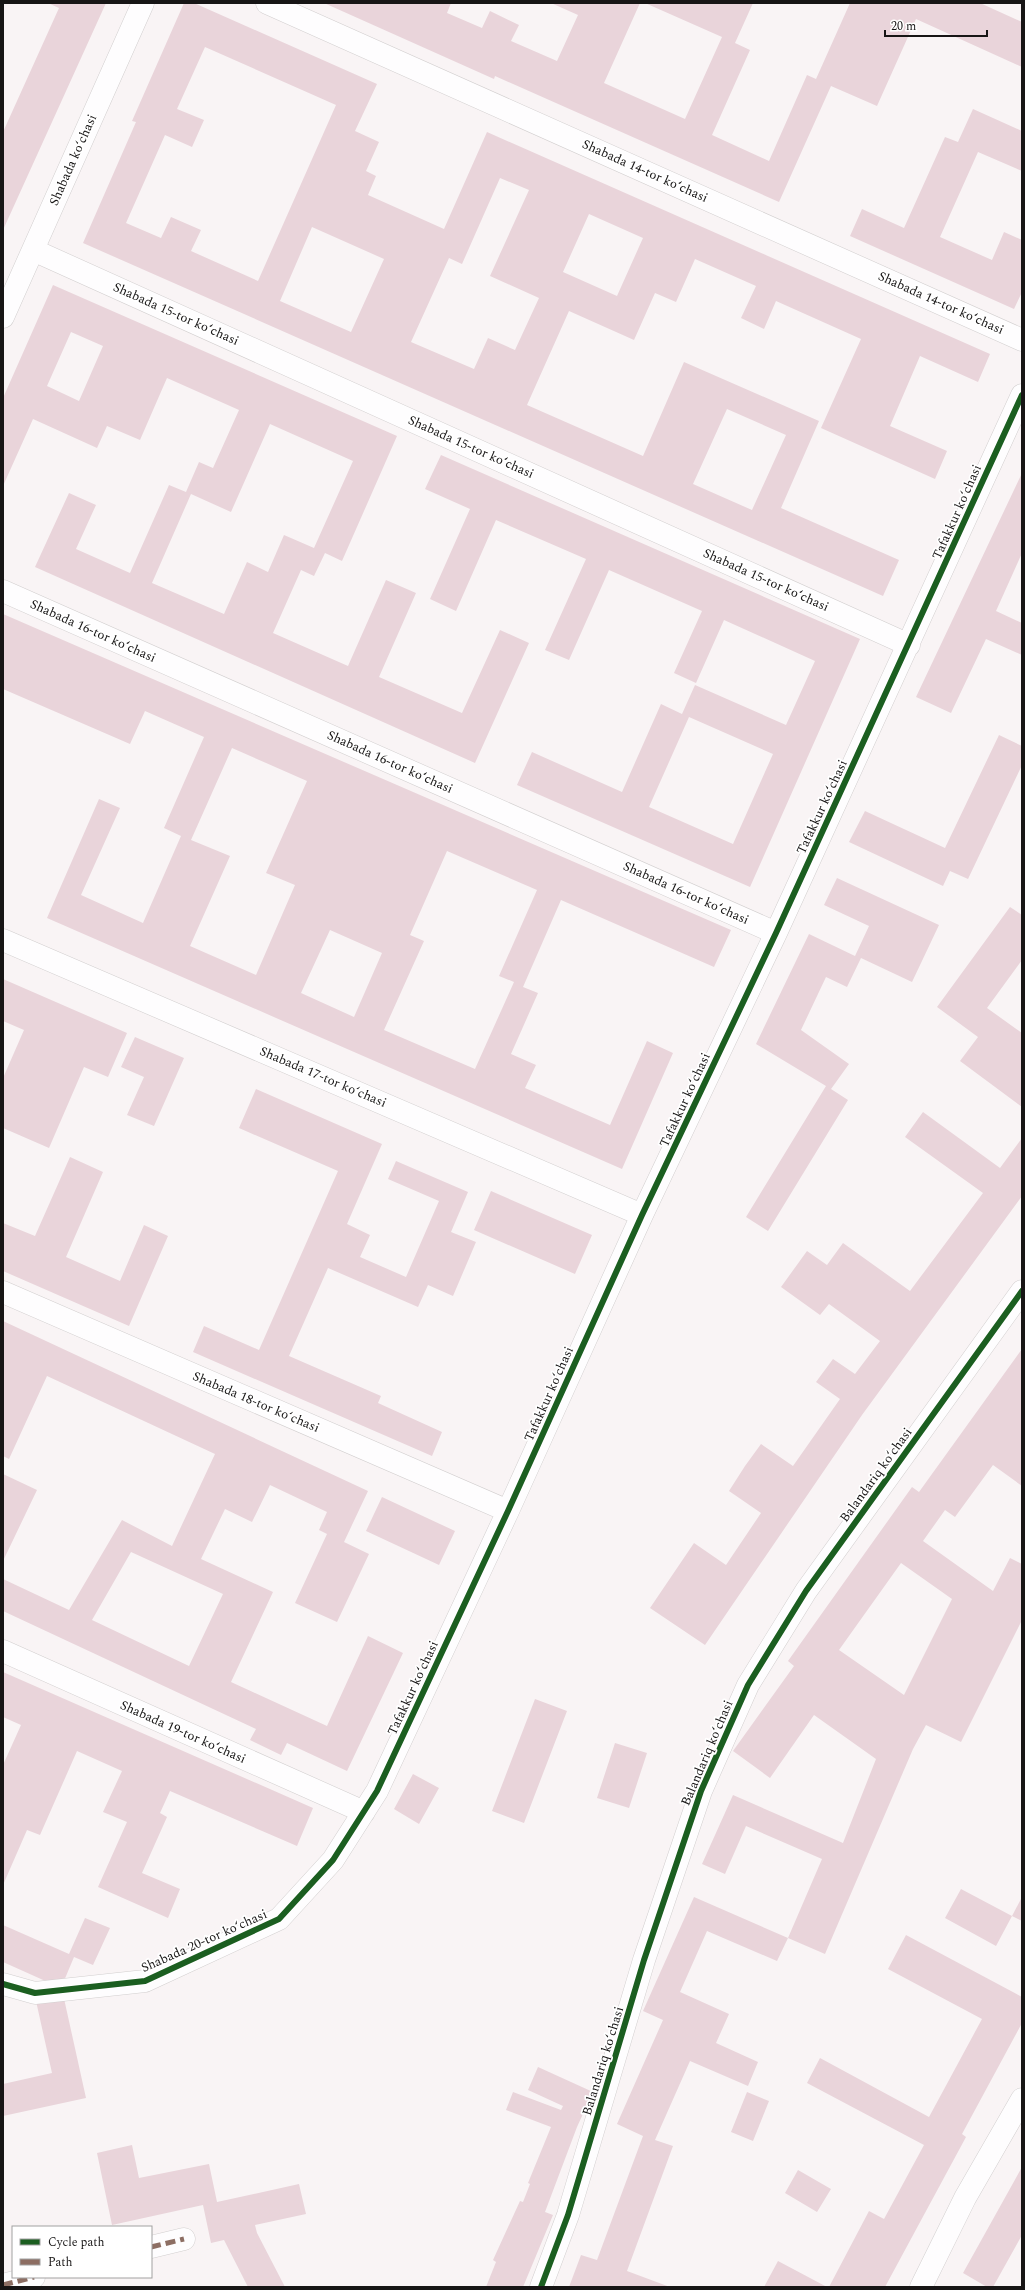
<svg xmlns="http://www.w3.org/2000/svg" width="1025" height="2290" font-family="Spectral,serif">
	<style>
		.building { fill: #e9d4da; fill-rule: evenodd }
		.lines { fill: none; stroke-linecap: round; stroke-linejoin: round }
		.minor-casing { stroke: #d2cfcf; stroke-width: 23 }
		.tertiary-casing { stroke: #d2cfcf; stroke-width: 23 }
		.minor { stroke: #fefdfe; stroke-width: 22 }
		.tertiary { stroke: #fefdfe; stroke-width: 22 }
		.quiet { stroke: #8d6e63; stroke-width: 5; stroke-dasharray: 10 5; stroke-linecap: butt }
		.cycleway-casing { stroke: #fff; stroke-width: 8 }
		.cycleway { stroke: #1b5e20; stroke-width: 6 }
		.labels { text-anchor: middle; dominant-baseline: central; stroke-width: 3.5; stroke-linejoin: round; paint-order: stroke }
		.street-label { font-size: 13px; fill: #171515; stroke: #fff }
	</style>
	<rect width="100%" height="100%" fill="#f9f4f5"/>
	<path class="building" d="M 48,3 L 106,3 L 3,230 L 3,132 L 59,8 Z
		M 184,3 L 194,3 L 377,84 L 355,131 L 379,142 L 366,171 L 376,176 L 368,195 L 444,229 L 487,132 L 990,354 L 978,382 L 920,356 L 890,426 L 947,451 L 935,479 L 821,428 L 861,339 L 776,301 L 764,329 L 741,318 L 756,286 L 695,259 L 676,302 L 655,293 L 634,340 L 569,311 L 527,405 L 643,456 L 684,362 L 819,421 L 781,508 L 899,560 L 883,596 L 83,243 L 136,122 L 132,121 ZM 205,47 L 336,105 L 258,281 L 191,251 L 201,230 L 171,217 L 161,238 L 126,223 L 165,135 L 192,147 L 204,120 L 177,109 ZM 500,178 L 529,190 L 490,276 L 539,298 L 515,350 L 488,338 L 474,369 L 411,342 L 449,258 L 462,264 ZM 589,214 L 643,238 L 617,296 L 563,272 ZM 312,227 L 384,259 L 351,332 L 280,301 ZM 727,409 L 786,435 L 752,510 L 693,484 Z
		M 324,3 L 451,3 L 447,13 L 482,28 L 490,11 L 519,25 L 511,41 L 557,61 L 578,15 L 551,3 L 640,3 L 604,83 L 685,119 L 722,37 L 645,3 L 753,3 L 735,43 L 750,50 L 712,135 L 769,161 L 807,75 L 816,79 L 850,3 L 980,3 L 1022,22 L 1022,67 L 916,19 L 877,106 L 831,86 L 779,202 L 495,76 L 494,79 Z
		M 973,109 L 1022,131 L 1022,171 L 978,152 L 940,237 L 992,260 L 1004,232 L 1022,240 L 1022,292 L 1014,309 L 850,236 L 862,209 L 904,228 L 945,137 L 958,142 Z
		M 53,285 L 397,436 L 342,561 L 325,553 L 314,576 L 301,570 L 273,633 L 348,666 L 386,580 L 416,593 L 379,677 L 462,713 L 500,630 L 529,643 L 475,763 L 35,567 L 69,493 L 96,505 L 76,549 L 130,573 L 169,485 L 186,492 L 199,462 L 213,468 L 239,410 L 167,378 L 140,440 L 107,426 L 97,448 L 33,419 L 3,486 L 3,398 ZM 71,332 L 103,346 L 79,401 L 47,386 ZM 270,424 L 353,461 L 314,548 L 284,535 L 268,572 L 247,562 L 224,614 L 152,583 L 191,494 L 231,512 Z
		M 441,455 L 860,639 L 750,887 L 517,785 L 532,752 L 622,792 L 661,704 L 682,714 L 695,685 L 786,725 L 815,661 L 724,620 L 696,683 L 674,673 L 702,611 L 609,570 L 569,660 L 545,650 L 586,559 L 496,520 L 456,611 L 430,599 L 470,509 L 425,489 ZM 689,717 L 773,754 L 733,844 L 649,807 Z
		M 1022,473 L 1022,553 L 996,611 L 1022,623 L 1022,655 L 986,639 L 951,713 L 916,697 Z
		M 3,614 L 731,930 L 714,967 L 561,900 L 523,987 L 538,993 L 511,1054 L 536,1065 L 525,1088 L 610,1125 L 647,1041 L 673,1053 L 622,1169 L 47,918 L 99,799 L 120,808 L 81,895 L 143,923 L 181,836 L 164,828 L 204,737 L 145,711 L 130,744 L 3,689 ZM 232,748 L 307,781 L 266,873 L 295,885 L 256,975 L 190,946 L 230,856 L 191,840 ZM 447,851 L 537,890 L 499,976 L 514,982 L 475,1069 L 384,1030 L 424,941 L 410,935 ZM 330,930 L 382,953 L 354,1017 L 301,993 Z
		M 999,735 L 1022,746 L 1022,765 L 968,879 L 950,871 L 943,886 L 849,842 L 865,811 L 945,848 Z
		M 837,878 L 939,925 L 912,982 L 861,958 L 847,987 L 826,977 L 801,1030 L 849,1064 L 831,1089 L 848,1100 L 768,1231 L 746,1217 L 826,1086 L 756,1044 L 809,934 L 855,956 L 869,926 L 824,905 Z
		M 1010,907 L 1022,915 L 1022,960 L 987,1008 L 1022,1033 L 1022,1107 L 960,1061 L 978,1037 L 937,1007 Z
		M 3,979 L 127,1033 L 108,1077 L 84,1067 L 49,1148 L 3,1128 L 3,1078 L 24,1030 L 3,1021 Z
		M 135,1037 L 184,1058 L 154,1126 L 127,1115 L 144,1077 L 121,1067 Z
		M 256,1089 L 382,1144 L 347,1224 L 370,1235 L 360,1257 L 406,1277 L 439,1201 L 388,1179 L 396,1161 L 468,1192 L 451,1232 L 476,1242 L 453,1296 L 428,1285 L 418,1307 L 328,1268 L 289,1356 L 381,1396 L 378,1403 L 442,1432 L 432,1456 L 193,1352 L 204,1326 L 259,1350 L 338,1171 L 239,1128 Z
		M 923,1112 L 1000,1168 L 1022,1138 L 1022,1196 L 862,1415 L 705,1645 L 650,1608 L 694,1543 L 726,1565 L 761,1513 L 729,1491 L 745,1466 L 761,1444 L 793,1466 L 840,1399 L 816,1382 L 833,1359 L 855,1374 L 880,1341 L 829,1304 L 820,1315 L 781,1287 L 807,1251 L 827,1265 L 843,1243 L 910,1291 L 983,1193 L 905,1137 Z
		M 70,1157 L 103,1172 L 66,1257 L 120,1281 L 144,1225 L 168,1236 L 129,1326 L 3,1271 L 3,1223 L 35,1236 Z
		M 491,1191 L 592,1235 L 575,1274 L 474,1230 Z
		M 3,1321 L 368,1491 L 344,1542 L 369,1554 L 337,1622 L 295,1603 L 327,1534 L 319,1530 L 327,1512 L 270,1485 L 252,1522 L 225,1509 L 201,1559 L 273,1592 L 231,1682 L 327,1726 L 368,1636 L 403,1653 L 347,1771 L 287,1743 L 281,1755 L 250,1740 L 256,1729 L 3,1611 L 3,1579 L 69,1610 L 122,1520 L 172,1546 L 215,1454 L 47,1376 L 9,1459 L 3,1456 ZM 131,1552 L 223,1594 L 189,1666 L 92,1620 Z
		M 1022,1349 L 1022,1486 L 993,1465 L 955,1517 L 945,1510 L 923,1541 L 993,1591 L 1010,1558 L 1022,1564 L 1022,1620 L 961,1742 L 926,1725 L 913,1749 L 825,1954 L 788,1938 L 822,1859 L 746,1826 L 725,1874 L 702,1864 L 733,1795 L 843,1843 L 876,1759 L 814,1715 L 770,1778 L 733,1751 L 794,1666 L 788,1661 L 912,1487 L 919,1492 ZM 901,1563 L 952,1599 L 904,1695 L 839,1650 Z
		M 3,1474 L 37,1490 L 3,1561 Z
		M 382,1497 L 455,1531 L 439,1565 L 366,1531 Z
		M 3,1672 L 313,1808 L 297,1846 L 170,1791 L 160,1813 L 167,1817 L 142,1873 L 180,1889 L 168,1918 L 98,1887 L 127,1822 L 103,1812 L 122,1771 L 77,1751 L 40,1835 L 27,1830 L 3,1885 L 3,1765 L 21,1725 L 3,1717 Z
		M 535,1699 L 567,1711 L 524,1823 L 492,1811 Z
		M 615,1743 L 647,1753 L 629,1808 L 597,1798 Z
		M 413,1774 L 439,1788 L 419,1824 L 394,1809 Z
		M 961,1889 L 1012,1916 L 1022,1897 L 1022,1921 L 1012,1916 L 996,1946 L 945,1918 Z
		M 694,1897 L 788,1938 L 777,1961 L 707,1931 L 680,1992 L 729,2014 L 716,2043 L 758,2062 L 748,2086 L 690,2061 L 655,2140 L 673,2146 L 627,2271 L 670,2287 L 569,2287 L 581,2255 L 597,2260 L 643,2136 L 617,2124 L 663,2020 L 643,2011 Z
		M 85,1918 L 110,1928 L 93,1965 L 74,1957 L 61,1988 L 3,1962 L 3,1925 L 69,1954 Z
		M 906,1935 L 1022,1997 L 1022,2023 L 962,2134 L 966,2137 L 885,2287 L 829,2287 L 869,2211 L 884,2219 L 924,2145 L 807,2083 L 820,2058 L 929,2117 L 982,2019 L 888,1969 Z
		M 63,1994 L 86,2098 L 3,2116 L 3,2084 L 52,2073 L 36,2001 Z
		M 538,2067 L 593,2092 L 577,2127 L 545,2212 L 553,2215 L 523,2287 L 486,2287 L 496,2262 L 493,2260 L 520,2201 L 523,2202 L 530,2184 L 528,2183 L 551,2127 L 506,2110 L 513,2092 L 561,2110 L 563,2106 L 528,2090 Z
		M 747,2092 L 769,2101 L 753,2141 L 731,2132 Z
		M 132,2145 L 139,2178 L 209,2164 L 217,2202 L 299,2184 L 306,2214 L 255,2225 L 257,2233 L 285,2287 L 248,2287 L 224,2240 L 211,2243 L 203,2205 L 112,2225 L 97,2153 Z
		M 1022,2167 L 1022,2235 L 993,2287 L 987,2287 L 963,2273 Z
		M 798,2170 L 831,2189 L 817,2212 L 785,2193 Z
		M 778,2261 L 827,2287 L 764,2287 Z"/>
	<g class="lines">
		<defs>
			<path id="minor" d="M 267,3 L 1022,340
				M 33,250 L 909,645
				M 3,317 L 143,3
				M 3,591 L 776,933
				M 3,940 L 642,1215
				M 3,1292 L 508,1511
				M 3,1651 L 364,1812
				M 3,1984 L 35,1993 L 145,1981 L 279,1919 L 333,1860 L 377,1791 L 508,1511 L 642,1215 L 776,933 L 1022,395
				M 151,2247 L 184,2239
				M 3,2285 L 34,2277
				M 921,2287 L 965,2198 L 1022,2099"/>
			<path id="tertiary" d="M 541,2287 L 568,2215 L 644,1960 L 701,1791 L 748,1685 L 806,1591 L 1022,1291"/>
		</defs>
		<use href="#minor" class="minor-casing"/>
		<use href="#tertiary" class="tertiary-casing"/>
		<use href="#minor" class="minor"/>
		<use href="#tertiary" class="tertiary"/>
		<path class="quiet" d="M 151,2247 L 184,2239
			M 3,2285 L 34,2277"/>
		<defs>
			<path id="cycleway" d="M 3,1984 L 35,1993 L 145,1981 L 279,1919 L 333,1860 L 377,1791 L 508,1511 L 642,1215 L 776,933 L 1022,395
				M 541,2287 L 568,2215 L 644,1960 L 701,1791 L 748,1685 L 806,1591 L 1022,1291"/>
		</defs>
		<use href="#cycleway" class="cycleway-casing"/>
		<use href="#cycleway" class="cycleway"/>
	</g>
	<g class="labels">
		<g class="street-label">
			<text transform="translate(73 160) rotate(-66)">Shabada koʻchasi</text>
			<text transform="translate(645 171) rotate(24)">Shabada 14-tor koʻchasi</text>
			<text transform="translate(941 303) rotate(24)">Shabada 14-tor koʻchasi</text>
			<text transform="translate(176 314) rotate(24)">Shabada 15-tor koʻchasi</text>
			<text transform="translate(471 447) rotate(24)">Shabada 15-tor koʻchasi</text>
			<text transform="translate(957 512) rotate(-66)">Tafakkur koʻchasi</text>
			<text transform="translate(766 580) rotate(24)">Shabada 15-tor koʻchasi</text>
			<text transform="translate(93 631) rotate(24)">Shabada 16-tor koʻchasi</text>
			<text transform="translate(390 762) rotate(24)">Shabada 16-tor koʻchasi</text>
			<text transform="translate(822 807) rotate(-65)">Tafakkur koʻchasi</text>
			<text transform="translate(686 893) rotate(24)">Shabada 16-tor koʻchasi</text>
			<text transform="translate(323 1077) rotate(23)">Shabada 17-tor koʻchasi</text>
			<text transform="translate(685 1100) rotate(-65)">Tafakkur koʻchasi</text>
			<text transform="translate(549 1394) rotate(-66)">Tafakkur koʻchasi</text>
			<text transform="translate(256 1402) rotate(23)">Shabada 18-tor koʻchasi</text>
			<text transform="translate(876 1475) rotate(-54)">Balandariq koʻchasi</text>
			<text transform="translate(413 1688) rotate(-65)">Tafakkur koʻchasi</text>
			<text transform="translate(183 1732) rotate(24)">Shabada 19-tor koʻchasi</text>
			<text transform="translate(707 1753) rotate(-67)">Balandariq koʻchasi</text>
			<text transform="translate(204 1941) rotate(-24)">Shabada 20-tor koʻchasi</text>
			<text transform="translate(603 2061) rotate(-73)">Balandariq koʻchasi</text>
		</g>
	</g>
	<rect width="1025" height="2290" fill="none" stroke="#171515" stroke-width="8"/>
	<rect x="12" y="2226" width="140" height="52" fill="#ffffff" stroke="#a2a1a1"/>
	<rect x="20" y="2239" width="20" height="6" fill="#1b5e20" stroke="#a2a1a1"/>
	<text x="48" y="2246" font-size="12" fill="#171515">Cycle path</text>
	<rect x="20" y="2259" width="20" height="6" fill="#8d6e63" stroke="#a2a1a1"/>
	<text x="48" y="2266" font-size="12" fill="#171515">Path</text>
	<path d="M885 30v6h102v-6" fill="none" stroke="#171515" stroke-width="2"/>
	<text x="891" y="30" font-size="12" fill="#171515" stroke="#ffffff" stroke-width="3" paint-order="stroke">20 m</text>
</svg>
